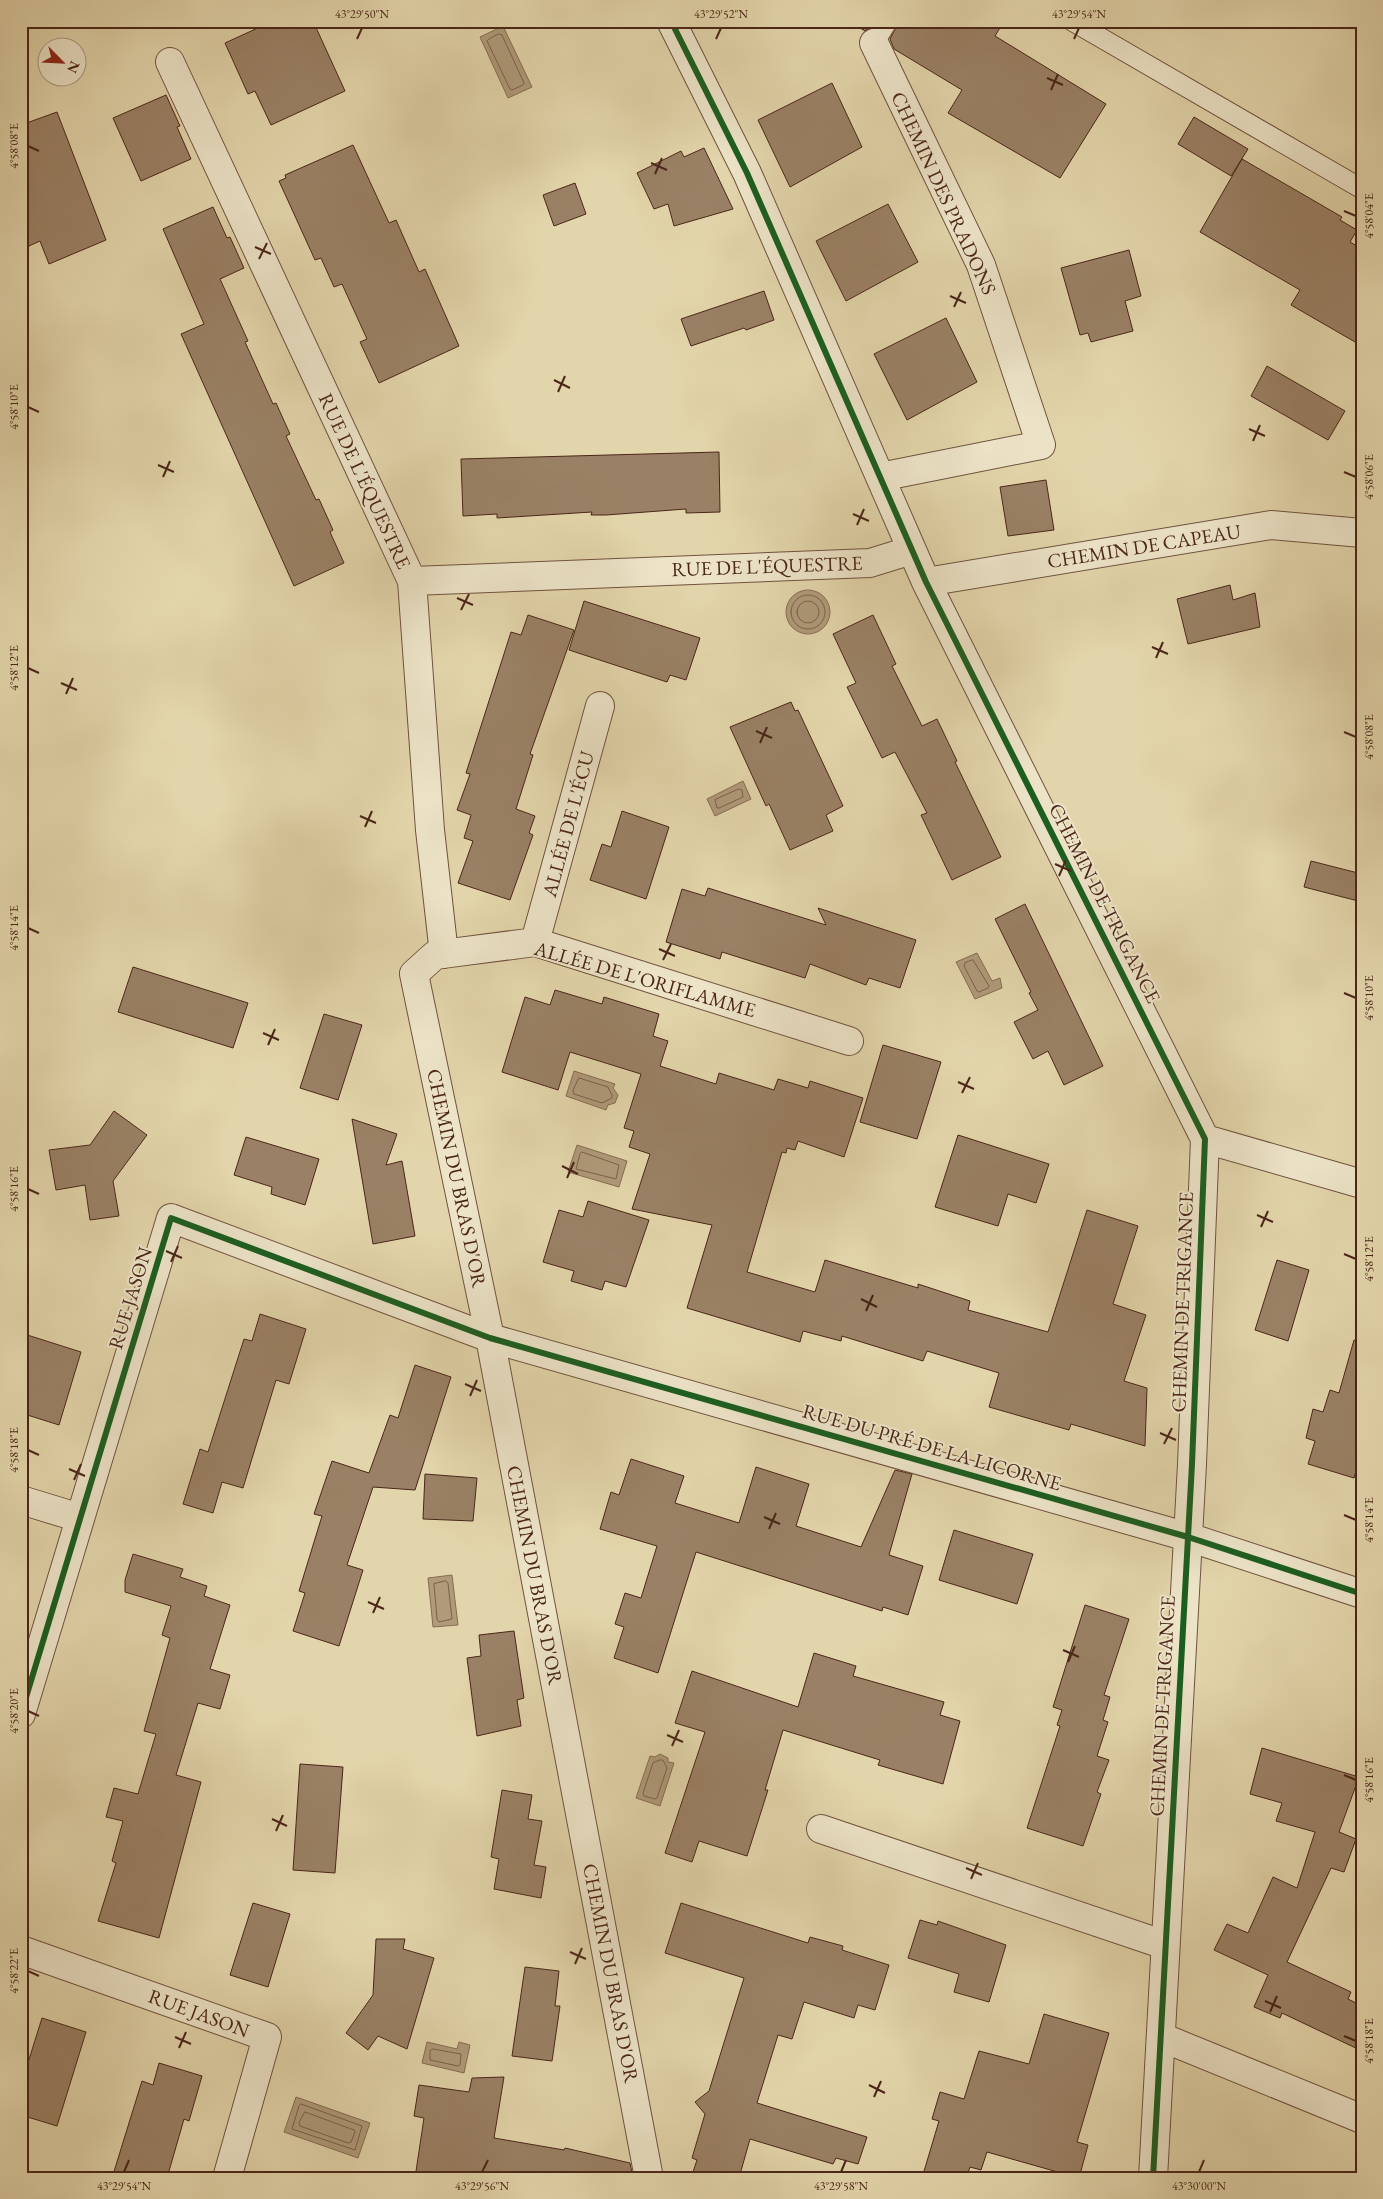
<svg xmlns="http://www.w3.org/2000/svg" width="1383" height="2199" font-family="'EB Garamond',serif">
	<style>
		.water { fill: #af9a79; stroke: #876c53 }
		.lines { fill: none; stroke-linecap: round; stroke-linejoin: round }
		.shore { stroke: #7d6049; stroke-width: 1 }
		.building { fill: #9a8165; stroke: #4b2619 }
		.lane-casing { stroke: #71523e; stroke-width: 21 }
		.street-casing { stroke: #71523e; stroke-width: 30 }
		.lane { stroke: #ede4c8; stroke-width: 19 }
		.street { stroke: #ede4c8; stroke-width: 28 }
		.cycleway-casing { stroke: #ede4c8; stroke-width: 9 }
		.cycleway { stroke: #1b5e20; stroke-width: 6 }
		.ticks { fill: none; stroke: #4b2619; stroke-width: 2 }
		.labels { text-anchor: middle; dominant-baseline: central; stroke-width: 4; stroke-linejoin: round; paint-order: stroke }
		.street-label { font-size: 20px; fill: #4b2619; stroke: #ede4c8 }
		.neatline { fill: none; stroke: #4b2619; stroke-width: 2 }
		.ticks-label { font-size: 12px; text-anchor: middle; fill: #4b2619 }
	</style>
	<rect width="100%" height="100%" fill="#e3d5ab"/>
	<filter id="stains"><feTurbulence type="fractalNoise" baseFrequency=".004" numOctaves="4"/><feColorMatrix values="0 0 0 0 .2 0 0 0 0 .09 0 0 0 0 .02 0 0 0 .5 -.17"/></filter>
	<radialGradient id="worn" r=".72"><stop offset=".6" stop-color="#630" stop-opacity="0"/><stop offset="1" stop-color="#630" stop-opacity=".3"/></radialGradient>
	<path class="water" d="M 503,26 L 532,87 L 508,98 L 480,37 Z
		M786 612a22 22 0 1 1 44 0a22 22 0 1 1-44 0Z
		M 743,781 L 751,799 L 715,816 L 707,799 Z
		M 977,953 L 992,981 L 1000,978 L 1002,988 L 975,999 L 956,962 Z
		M 574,1071 L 615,1084 L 613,1088 L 618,1095 L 615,1103 L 608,1105 L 606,1110 L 566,1096 Z
		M 577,1145 L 627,1161 L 619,1187 L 568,1172 Z
		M 452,1575 L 458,1625 L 433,1627 L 428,1578 Z
		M 660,1754 L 668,1758 L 668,1762 L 674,1763 L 660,1806 L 636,1798 L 650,1756 L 655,1757 Z
		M 427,2042 L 457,2049 L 459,2042 L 470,2045 L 464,2073 L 422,2063 Z
		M 296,2097 L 370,2123 L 358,2158 L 284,2132 Z"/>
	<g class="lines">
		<path class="shore" d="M 499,34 L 502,35 L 524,83 L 523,85 L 512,90 L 510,89 L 487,41 L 489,39 Z
			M791 612a17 17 0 1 1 34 0a17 17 0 1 1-34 0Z
			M797 612a11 11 0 1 1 22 0a11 11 0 1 1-22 0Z
			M 739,789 L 742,790 L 743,797 L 719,808 L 717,808 L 715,800 Z
			M 973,960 L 989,986 L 988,988 L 979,992 L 977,991 L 964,966 L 965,963 Z
			M 579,1078 L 608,1087 L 612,1095 L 612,1098 L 602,1103 L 574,1094 L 573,1091 Z
			M 582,1152 L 619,1165 L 616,1179 L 576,1169 L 580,1154 Z
			M 446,1581 L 448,1583 L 452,1619 L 439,1622 L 437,1619 L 434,1584 Z
			M 660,1760 L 663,1760 L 667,1768 L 657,1798 L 655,1799 L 644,1796 L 643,1793 L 653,1763 Z
			M 433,2049 L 461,2054 L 460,2065 L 458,2066 L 430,2060 L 430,2051 Z
			M 301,2104 L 362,2126 L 355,2150 L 292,2129 L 299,2106 Z
			M 305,2112 L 354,2130 L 355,2132 L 351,2142 L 348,2143 L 300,2126 L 299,2123 Z"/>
	</g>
	<path class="building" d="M 273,21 L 313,21 L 345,91 L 271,125 L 255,91 L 248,94 L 225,43 Z
		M 849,21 L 874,21 L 870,28 L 865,31 Z
		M 899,21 L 1004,21 L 995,36 L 1106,104 L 1060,178 L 948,113 L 962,90 L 894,49 L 890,39 Z
		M 832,83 L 862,147 L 790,187 L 758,120 Z
		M 166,95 L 180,126 L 177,127 L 191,159 L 141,181 L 113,118 Z
		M 57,112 L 106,240 L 49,264 L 40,241 L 29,246 L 21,227 L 21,125 Z
		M 1194,117 L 1248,149 L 1231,176 L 1178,144 Z
		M 353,145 L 389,223 L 396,220 L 419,272 L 425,269 L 459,346 L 379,383 L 360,342 L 367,339 L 342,284 L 334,287 L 321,258 L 315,260 L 279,181 L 286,178 L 285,175 Z
		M 704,148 L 733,209 L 674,226 L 668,204 L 654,209 L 637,173 L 681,151 L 684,157 Z
		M 1242,159 L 1342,217 L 1340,220 L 1357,230 L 1350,242 L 1362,249 L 1362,346 L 1291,305 L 1300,290 L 1200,232 Z
		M 575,183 L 586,214 L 554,226 L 543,195 Z
		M 888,204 L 918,262 L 846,301 L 816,241 Z
		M 213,207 L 227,238 L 230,237 L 244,268 L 220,279 L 248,341 L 245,342 L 273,404 L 276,403 L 290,434 L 286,436 L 316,500 L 319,499 L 333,530 L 330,532 L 344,563 L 294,586 L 181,334 L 204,324 L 163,229 Z
		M 1129,250 L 1141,296 L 1125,301 L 1133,331 L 1091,342 L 1088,333 L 1080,335 L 1061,268 Z
		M 764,291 L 774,320 L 746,330 L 744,328 L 691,346 L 681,319 Z
		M 946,318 L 977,382 L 907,420 L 874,354 Z
		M 1267,366 L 1345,411 L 1328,440 L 1251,396 Z
		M 719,452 L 720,512 L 686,513 L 686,509 L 606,515 L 591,515 L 592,512 L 497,518 L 497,514 L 463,516 L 461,459 Z
		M 1046,480 L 1054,530 L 1008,536 L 1000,487 Z
		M 1230,585 L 1233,600 L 1255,593 L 1260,627 L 1188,644 L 1177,599 Z
		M 584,601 L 700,638 L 686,680 L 670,675 L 667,682 L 569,650 Z
		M 528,615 L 574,630 L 530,754 L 533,755 L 516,809 L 535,816 L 529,833 L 533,835 L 510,900 L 458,883 L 473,841 L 464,838 L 471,815 L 457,810 L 470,774 L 466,773 L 511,632 L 521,635 Z
		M 873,615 L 896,664 L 892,666 L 922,726 L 937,719 L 957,761 L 955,762 L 1001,857 L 952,880 L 921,815 L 927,813 L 895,752 L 882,758 L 847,687 L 856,683 L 833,634 Z
		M 791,702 L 795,711 L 798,710 L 843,806 L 826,815 L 833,831 L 790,850 L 769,804 L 766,806 L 730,727 Z
		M 622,811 L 669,827 L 646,899 L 590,880 L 602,844 L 611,847 Z
		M 1311,861 L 1362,874 L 1362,902 L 1304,887 Z
		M 708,888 L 826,925 L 818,908 L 916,940 L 900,988 L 869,978 L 866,985 L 810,964 L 805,978 L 722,952 L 720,959 L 666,942 L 682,889 L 705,896 Z
		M 1025,904 L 1103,1066 L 1064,1085 L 1048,1051 L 1033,1059 L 1014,1022 L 1038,1010 L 1029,993 L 1031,992 L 995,919 Z
		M 133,967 L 248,1003 L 233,1048 L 118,1012 Z
		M 555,990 L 602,1004 L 604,997 L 659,1014 L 653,1036 L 668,1041 L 660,1066 L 716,1084 L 719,1073 L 774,1090 L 778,1079 L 808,1088 L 810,1081 L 863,1098 L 844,1157 L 798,1141 L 795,1150 L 787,1148 L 786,1153 L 782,1152 L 747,1272 L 815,1292 L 825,1260 L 918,1288 L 918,1284 L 970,1301 L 968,1310 L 1048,1332 L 1087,1210 L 1138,1226 L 1113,1304 L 1146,1315 L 1124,1381 L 1147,1388 L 1145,1446 L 1071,1424 L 1069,1430 L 989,1407 L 999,1373 L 927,1351 L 923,1361 L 842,1336 L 841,1341 L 803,1331 L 800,1342 L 687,1308 L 712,1225 L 632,1209 L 650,1154 L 629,1147 L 634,1131 L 624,1128 L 641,1074 L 570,1052 L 558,1090 L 502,1072 L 525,997 L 550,1005 Z
		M 324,1014 L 362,1025 L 338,1100 L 300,1088 Z
		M 883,1045 L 941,1062 L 917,1139 L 860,1122 Z
		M 114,1111 L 147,1135 L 113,1181 L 119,1216 L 90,1220 L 85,1185 L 56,1190 L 49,1150 L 90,1145 Z
		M 352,1119 L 397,1134 L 386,1165 L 402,1161 L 415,1236 L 373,1244 Z
		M 958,1135 L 1049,1164 L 1036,1203 L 1008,1194 L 998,1226 L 935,1207 Z
		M 246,1137 L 319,1159 L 305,1205 L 271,1194 L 272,1187 L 234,1175 Z
		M 588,1201 L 649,1220 L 626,1287 L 605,1281 L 602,1290 L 571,1281 L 574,1271 L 543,1262 L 559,1210 L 583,1217 Z
		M 1277,1260 L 1309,1270 L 1288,1341 L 1255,1330 Z
		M 260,1314 L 306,1329 L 289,1384 L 276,1380 L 243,1488 L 222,1482 L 213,1513 L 183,1504 L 200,1449 L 208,1452 L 244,1339 L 252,1341 Z
		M 21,1333 L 81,1352 L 59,1425 L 21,1413 Z
		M 1354,1340 L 1362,1341 L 1362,1451 L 1354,1478 L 1308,1464 L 1315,1441 L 1306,1438 L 1313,1409 L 1323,1412 L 1330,1390 L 1339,1393 Z
		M 415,1365 L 451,1377 L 415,1490 L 373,1487 L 347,1565 L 363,1570 L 339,1646 L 293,1631 L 305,1593 L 299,1591 L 322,1516 L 314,1514 L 332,1461 L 369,1473 L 390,1415 L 398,1418 Z
		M 631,1459 L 684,1476 L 675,1503 L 739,1523 L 756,1467 L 809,1484 L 796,1526 L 861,1547 L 895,1470 L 912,1474 L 889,1555 L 923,1566 L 908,1615 L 883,1607 L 882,1611 L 696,1552 L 658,1673 L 614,1658 L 624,1627 L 615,1624 L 625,1593 L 641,1598 L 657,1546 L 600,1529 L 611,1492 L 619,1495 Z
		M 425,1474 L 477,1478 L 473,1521 L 423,1519 Z
		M 954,1530 L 1033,1554 L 1017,1604 L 939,1580 Z
		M 133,1554 L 183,1569 L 180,1577 L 207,1586 L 204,1596 L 230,1605 L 210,1669 L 230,1675 L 220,1709 L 198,1703 L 176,1775 L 201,1782 L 159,1938 L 98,1921 L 116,1863 L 112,1861 L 123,1821 L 106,1817 L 114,1788 L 138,1794 L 156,1734 L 144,1731 L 170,1638 L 162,1635 L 171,1606 L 125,1592 L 125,1580 Z
		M 1085,1605 L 1129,1619 L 1104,1695 L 1110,1697 L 1103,1720 L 1108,1722 L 1097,1756 L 1109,1760 L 1097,1792 L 1101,1794 L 1083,1846 L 1027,1828 L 1060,1726 L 1057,1725 L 1062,1710 L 1053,1707 Z
		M 514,1631 L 524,1698 L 517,1700 L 521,1726 L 477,1736 L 467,1658 L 481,1656 L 479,1635 Z
		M 814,1653 L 856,1666 L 853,1676 L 944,1702 L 940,1715 L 960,1721 L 943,1784 L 878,1765 L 880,1760 L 783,1730 L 765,1790 L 768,1790 L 747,1856 L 699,1841 L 692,1862 L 665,1853 L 705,1732 L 675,1723 L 692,1671 L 798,1707 Z
		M 1262,1748 L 1359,1777 L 1339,1832 L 1356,1839 L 1344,1872 L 1331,1868 L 1287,1962 L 1351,1992 L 1348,1999 L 1362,2006 L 1362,2051 L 1282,2013 L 1280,2018 L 1254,2007 L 1268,1975 L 1214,1950 L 1227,1924 L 1248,1933 L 1273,1877 L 1297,1888 L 1315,1832 L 1276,1821 L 1282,1803 L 1250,1794 Z
		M 300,1764 L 343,1767 L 335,1873 L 293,1870 Z
		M 502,1790 L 532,1795 L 528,1819 L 542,1821 L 534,1865 L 546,1867 L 541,1898 L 494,1889 L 499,1859 L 491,1857 Z
		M 253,1903 L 290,1914 L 268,1987 L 230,1975 Z
		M 681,1903 L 808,1943 L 810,1937 L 843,1946 L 842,1950 L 889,1965 L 875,2010 L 858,2005 L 854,2018 L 804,2002 L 792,2039 L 778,2035 L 757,2103 L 867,2137 L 858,2164 L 836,2158 L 833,2164 L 750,2139 L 739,2178 L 691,2178 L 697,2160 L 692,2158 L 705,2114 L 695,2102 L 709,2091 L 744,1978 L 665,1953 Z
		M 920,1920 L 937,1925 L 938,1921 L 1006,1945 L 989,2002 L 954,1992 L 959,1974 L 908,1958 Z
		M 376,1939 L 405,1939 L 403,1949 L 434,1958 L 407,2049 L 378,2036 L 368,2050 L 346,2033 L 373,1995 Z
		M 525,1967 L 559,1971 L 555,2006 L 560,2006 L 552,2061 L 512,2056 Z
		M 1044,2014 L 1109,2033 L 1077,2142 L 1088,2145 L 1079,2178 L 987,2152 L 981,2170 L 970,2167 L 966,2178 L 922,2178 L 939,2121 L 932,2119 L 940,2092 L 964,2099 L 979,2051 L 1029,2064 Z
		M 42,2018 L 86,2032 L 57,2126 L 21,2115 L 21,2085 Z
		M 159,2063 L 202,2076 L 189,2121 L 184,2119 L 167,2178 L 112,2178 L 142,2081 L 153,2085 Z
		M 504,2077 L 494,2138 L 564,2150 L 565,2148 L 630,2163 L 633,2178 L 415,2178 L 424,2118 L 414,2116 L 419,2085 L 469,2092 L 472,2078 Z"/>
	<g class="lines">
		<defs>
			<path id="lane" d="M 1072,21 L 1362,189
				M 874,43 L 888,21"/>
			<path id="street" d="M 671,21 L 747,173 L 926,582 L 1205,1139 L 1192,1464 L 1153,2178
				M 874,43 L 981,265 L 1041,445 L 880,477
				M 170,62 L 412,581 L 870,563 L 912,550
				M 412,581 L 430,830 L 444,954
				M 926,582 L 1271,525 L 1362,533
				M 535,942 L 600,706
				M 1205,1139 L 1362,1184
				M 21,1500 L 80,1518
				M 21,1714 L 171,1218 L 490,1338 L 1188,1537 L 1362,1594
				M 821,1829 L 1165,1945
				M 21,1950 L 267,2037 L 227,2178
				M 1161,2037 L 1362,2119
				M 649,2178 L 490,1338 L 414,974 L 435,955 L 535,942 L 849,1041"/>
		</defs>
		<use href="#lane" class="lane-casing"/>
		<use href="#street" class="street-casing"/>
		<use href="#lane" class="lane"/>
		<use href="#street" class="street"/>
		<defs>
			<path id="cycleway" d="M 671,21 L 747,173 L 926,582 L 1205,1139 L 1192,1464 L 1153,2178
				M 21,1714 L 171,1218 L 490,1338 L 1188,1537 L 1362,1594"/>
		</defs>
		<use href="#cycleway" class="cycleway-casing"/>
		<use href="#cycleway" class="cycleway"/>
	</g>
	<path class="ticks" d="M 357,39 L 362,28M 716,39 L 721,28M 1074,39 L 1079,28M 1047,78 L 1063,85M 1051,90 L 1058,74M 28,146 L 39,151M 651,163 L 667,170M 655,174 L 662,158M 1344,211 L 1356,216M 255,247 L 271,254M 259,259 L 267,243M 950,296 L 966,303M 954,307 L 961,292M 554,380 L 570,388M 558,392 L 565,376M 28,407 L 39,412M 1249,429 L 1265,436M 1253,441 L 1260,425M 158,465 L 174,472M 1344,472 L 1356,477M 163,477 L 170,461M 853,514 L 869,521M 857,525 L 864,509M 457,598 L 473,605M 461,610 L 469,594M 1152,647 L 1168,654M 1156,658 L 1163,642M 28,668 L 39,673M 61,683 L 77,690M 66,694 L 73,678M 756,731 L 772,738M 1344,732 L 1356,737M 760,743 L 767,727M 360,816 L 376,823M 365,827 L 372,811M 1055,864 L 1071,871M 1059,876 L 1066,860M 28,928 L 39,933M 659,949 L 675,956M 663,960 L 671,944M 1344,993 L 1356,998M 263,1033 L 279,1040M 268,1045 L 275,1029M 958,1082 L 974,1089M 962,1093 L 970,1077M 562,1166 L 578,1174M 567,1178 L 574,1162M 28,1189 L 39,1194M 1257,1215 L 1273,1222M 1261,1227 L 1268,1211M 166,1251 L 182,1258M 1344,1254 L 1356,1259M 171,1262 L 178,1246M 861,1299 L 877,1307M 866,1311 L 873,1295M 465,1384 L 481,1391M 470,1396 L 477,1380M 1160,1433 L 1176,1440M 1164,1444 L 1172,1428M 28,1450 L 39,1455M 69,1469 L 85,1476M 74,1480 L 81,1464M 1344,1515 L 1356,1520M 764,1517 L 780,1524M 769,1529 L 776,1513M 368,1602 L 384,1609M 373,1613 L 380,1597M 1063,1650 L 1079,1657M 1068,1662 L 1075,1646M 28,1711 L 39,1716M 667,1735 L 683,1742M 672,1746 L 679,1730M 1344,1775 L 1356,1780M 272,1819 L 287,1826M 276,1831 L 283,1815M 966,1868 L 982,1875M 971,1879 L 978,1863M 570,1952 L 586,1959M 575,1964 L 582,1948M 28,1971 L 39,1976M 1265,2001 L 1281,2008M 1270,2012 L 1277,1996M 1344,2036 L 1356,2041M 175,2037 L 191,2044M 179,2048 L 186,2032M 869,2085 L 885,2093M 874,2097 L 881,2081M 124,2172 L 129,2160M 482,2172 L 488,2160M 841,2172 L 846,2160M 1199,2172 L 1204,2160"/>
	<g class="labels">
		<g class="street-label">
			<text transform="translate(944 193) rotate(65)">CHEMIN DES PRADONS</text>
			<text transform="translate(365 481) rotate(65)">RUE DE L'ÉQUESTRE</text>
			<text transform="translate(1144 546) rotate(-9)">CHEMIN DE CAPEAU</text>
			<text transform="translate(767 566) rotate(-2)">RUE DE L'ÉQUESTRE</text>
			<text transform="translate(568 824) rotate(-75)">ALLÉE DE L'ÉCU</text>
			<text transform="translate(1105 903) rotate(63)">CHEMIN DE TRIGANCE</text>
			<text transform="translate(645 979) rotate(16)">ALLÉE DE L'ORIFLAMME</text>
			<text transform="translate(457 1178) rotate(78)">CHEMIN DU BRAS D'OR</text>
			<text transform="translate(130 1298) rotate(-73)">RUE JASON</text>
			<text transform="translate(1182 1302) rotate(-88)">CHEMIN DE TRIGANCE</text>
			<text transform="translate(932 1447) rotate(16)">RUE DU PRÉ DE LA LICORNE</text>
			<text transform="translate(535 1575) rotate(79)">CHEMIN DU BRAS D'OR</text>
			<text transform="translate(1162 1706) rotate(-87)">CHEMIN DE TRIGANCE</text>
			<text transform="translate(611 1973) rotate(79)">CHEMIN DU BRAS D'OR</text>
			<text transform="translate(199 2013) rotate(20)">RUE JASON</text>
		</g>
	</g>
	<rect width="1383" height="2199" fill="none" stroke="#e3d5ab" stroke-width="55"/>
	<g transform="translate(62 62) rotate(114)"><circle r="24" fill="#ede4c8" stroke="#ac9882"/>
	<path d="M0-4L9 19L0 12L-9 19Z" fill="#8f2418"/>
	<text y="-8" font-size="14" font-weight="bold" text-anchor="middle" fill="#4b2619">N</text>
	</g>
	<rect x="28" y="28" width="1328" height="2144" class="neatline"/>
	<g class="ticks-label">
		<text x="362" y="18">43°29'50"N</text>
		<text x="721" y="18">43°29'52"N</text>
		<text x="1079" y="18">43°29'54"N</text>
		<text transform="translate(14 146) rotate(-90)" y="4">4°58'08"E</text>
		<text transform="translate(1369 216) rotate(-90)" y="4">4°58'04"E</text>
		<text transform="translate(14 407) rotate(-90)" y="4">4°58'10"E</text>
		<text transform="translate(1369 477) rotate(-90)" y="4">4°58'06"E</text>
		<text transform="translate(14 668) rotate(-90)" y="4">4°58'12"E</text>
		<text transform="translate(1369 737) rotate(-90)" y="4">4°58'08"E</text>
		<text transform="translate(14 928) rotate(-90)" y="4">4°58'14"E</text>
		<text transform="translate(1369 998) rotate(-90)" y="4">4°58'10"E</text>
		<text transform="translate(14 1189) rotate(-90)" y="4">4°58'16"E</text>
		<text transform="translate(1369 1259) rotate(-90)" y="4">4°58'12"E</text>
		<text transform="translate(14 1450) rotate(-90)" y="4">4°58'18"E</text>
		<text transform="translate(1369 1520) rotate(-90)" y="4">4°58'14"E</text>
		<text transform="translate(14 1711) rotate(-90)" y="4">4°58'20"E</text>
		<text transform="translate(1369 1780) rotate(-90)" y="4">4°58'16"E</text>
		<text transform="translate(14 1971) rotate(-90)" y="4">4°58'22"E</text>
		<text transform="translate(1369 2041) rotate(-90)" y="4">4°58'18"E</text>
		<text x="124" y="2190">43°29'54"N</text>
		<text x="482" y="2190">43°29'56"N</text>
		<text x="841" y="2190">43°29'58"N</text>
		<text x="1199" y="2190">43°30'00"N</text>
	</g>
	<rect width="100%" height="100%" filter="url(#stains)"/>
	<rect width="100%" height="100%" fill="url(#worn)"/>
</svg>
